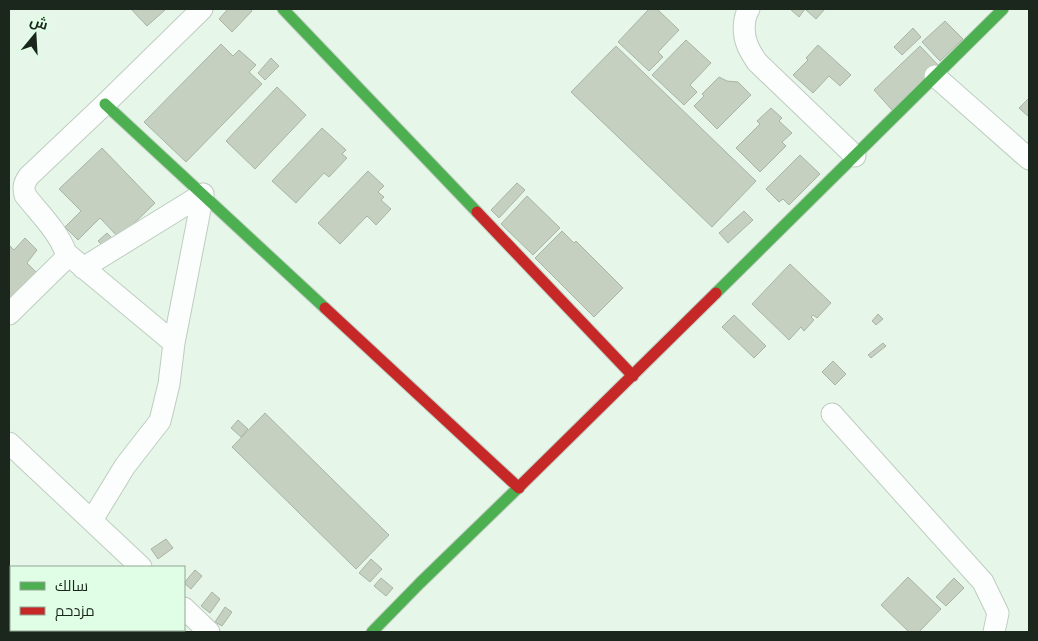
<svg xmlns="http://www.w3.org/2000/svg" width="1038" height="641" font-family="Manrope,Cairo,sans-serif">
	<style>
		.building { fill: #c5d0c0; stroke: #a9b3a6 }
		.lines { fill: none; stroke-linecap: round; stroke-linejoin: round }
		.street-casing { stroke: #bfccc1; stroke-width: 23 }
		.fast-casing { stroke: #bfccc1; stroke-width: 13 }
		.jam-casing { stroke: #bfccc1; stroke-width: 13 }
		.street { stroke: #fbfefc; stroke-width: 21 }
		.fast { stroke: #4caf50; stroke-width: 11 }
		.jam { stroke: #c62828; stroke-width: 11 }
	</style>
	<rect width="100%" height="100%" fill="#e6f7e9"/>
	<path class="building" d="M 131,9 L 164,9 L 165,10 L 147,26 Z
		M 228,9 L 250,9 L 252,11 L 232,32 L 219,19 Z
		M 649,9 L 657,9 L 679,30 L 658,52 L 663,57 L 649,71 L 618,42 Z
		M 790,9 L 825,9 L 816,19 L 805,9 L 799,17 Z
		M 945,21 L 963,39 L 940,61 L 922,42 Z
		M 913,28 L 921,37 L 902,55 L 894,47 Z
		M 686,40 L 711,63 L 690,85 L 697,92 L 684,105 L 652,75 Z
		M 221,44 L 233,56 L 239,50 L 256,65 L 249,72 L 262,84 L 186,162 L 144,122 Z
		M 818,45 L 851,75 L 840,86 L 829,76 L 813,93 L 793,75 L 808,60 L 806,58 Z
		M 616,46 L 756,181 L 712,227 L 571,92 Z
		M 920,46 L 939,66 L 892,110 L 874,90 Z
		M 271,58 L 279,66 L 265,80 L 258,73 Z
		M 719,77 L 727,81 L 738,82 L 751,95 L 717,129 L 694,106 L 704,96 L 702,94 Z
		M 277,87 L 306,115 L 255,169 L 226,141 Z
		M 1029,98 L 1029,117 L 1019,108 Z
		M 771,108 L 782,118 L 779,121 L 792,133 L 782,142 L 786,146 L 760,172 L 736,148 L 760,124 L 757,121 Z
		M 322,128 L 346,150 L 342,154 L 347,158 L 329,177 L 324,173 L 296,203 L 272,181 Z
		M 102,148 L 155,203 L 119,238 L 100,218 L 78,240 L 65,227 L 81,211 L 59,189 Z
		M 800,155 L 820,174 L 789,205 L 783,199 L 779,202 L 766,189 Z
		M 368,171 L 384,186 L 378,192 L 384,197 L 381,200 L 391,209 L 376,225 L 367,216 L 340,244 L 318,223 Z
		M 517,183 L 525,190 L 499,218 L 491,210 Z
		M 527,196 L 560,228 L 533,255 L 501,224 Z
		M 744,211 L 753,220 L 728,243 L 719,233 Z
		M 562,231 L 574,243 L 576,241 L 623,288 L 594,317 L 535,258 Z
		M 107,233 L 112,238 L 104,247 L 98,241 Z
		M 25,238 L 37,250 L 27,263 L 36,272 L 11,298 L 9,296 L 9,245 L 14,250 Z
		M 790,264 L 831,303 L 817,318 L 813,315 L 811,317 L 814,320 L 804,331 L 801,327 L 789,340 L 752,304 Z
		M 878,314 L 883,319 L 876,325 L 872,321 Z
		M 734,315 L 766,346 L 754,358 L 722,327 Z
		M 883,343 L 886,346 L 871,358 L 868,355 Z
		M 833,361 L 846,374 L 835,385 L 822,372 Z
		M 265,413 L 389,535 L 356,569 L 232,447 Z
		M 238,420 L 248,429 L 241,437 L 231,428 Z
		M 166,539 L 173,548 L 158,559 L 151,549 Z
		M 371,559 L 382,569 L 370,582 L 359,573 Z
		M 195,570 L 202,576 L 191,589 L 184,583 Z
		M 908,577 L 941,609 L 919,632 L 909,632 L 881,605 Z
		M 381,578 L 393,588 L 386,596 L 374,586 Z
		M 954,578 L 964,588 L 946,606 L 936,597 Z
		M 212,592 L 220,599 L 210,613 L 201,606 Z
		M 225,607 L 232,612 L 222,626 L 215,622 Z
		M 92,630 L 135,630 L 133,632 L 89,632 Z"/>
	<g class="lines">
		<defs>
			<path id="street" d="M 749,9 C 743,18 743,34 747,44 C 749,50 753,56 757,62 L 855,156
				M 935,76 L 1029,159
				M 83,268 L 203,194
				M 9,314 L 64,260 L 66,253
				M 174,343 L 66,253 C 58,231 39,213 25,195 C 23,187 24,183 29,176 L 105,104 L 202,9
				M 832,414 L 983,582 L 998,613 L 994,632
				M 9,443 L 141,567
				M 92,520 L 125,466 L 160,421 L 169,384 L 174,343 L 203,194
				M 184,608 L 209,632"/>
			<path id="fast" d="M 283,9 L 477,212
				M 105,104 L 325,308
				M 716,293 L 1003,9
				M 372,632 L 420,583 L 521,485"/>
			<path id="jam" d="M 477,212 L 633,376
				M 325,308 L 519,488
				M 521,485 L 716,293"/>
		</defs>
		<use href="#street" class="street-casing"/>
		<use href="#fast" class="fast-casing"/>
		<use href="#jam" class="jam-casing"/>
		<use href="#street" class="street"/>
		<use href="#fast" class="fast"/>
		<use href="#jam" class="jam"/>
	</g>
	<rect width="1038" height="641" fill="none" stroke="#1b261d" stroke-width="20"/>
	<rect x="10" y="566" width="175" height="65" fill="#e0fde5" stroke="#91a795"/>
	<rect x="20" y="582" width="25" height="8" fill="#4caf50" stroke="#91a795"/>
	<text x="55" y="591" font-size="15" fill="#1b261d">سالك</text>
	<rect x="20" y="607" width="25" height="8" fill="#c62828" stroke="#91a795"/>
	<text x="55" y="616" font-size="15" fill="#1b261d">مزدحم</text>
	<g transform="translate(35 35) rotate(18)" stroke="#e0fde5" stroke-width="4" paint-order="stroke">
	<path d="M0-4L9 19L0 12L-9 19Z" fill="#1b261d"/>
	<text y="-8" font-size="14" font-weight="bold" text-anchor="middle" fill="#1b261d">ش</text>
	</g>
</svg>
